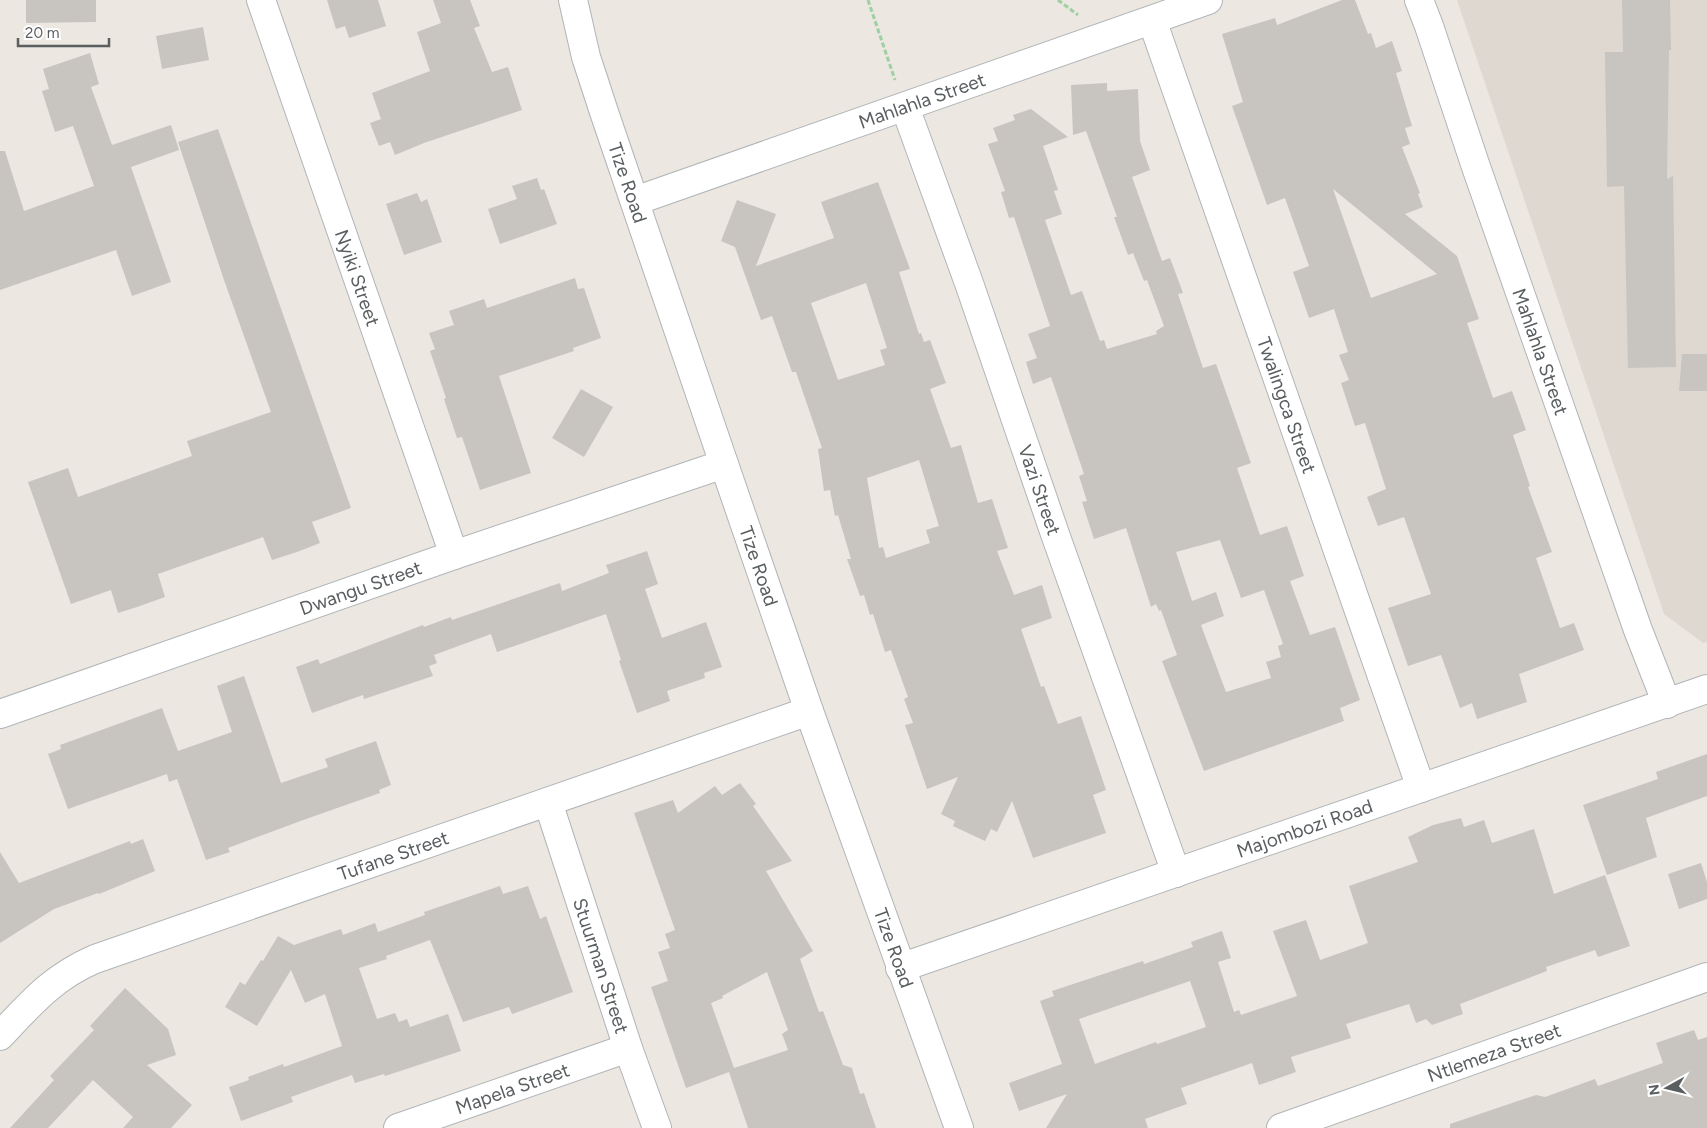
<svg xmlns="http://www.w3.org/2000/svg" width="1707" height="1128" font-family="Figtree,sans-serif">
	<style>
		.education { fill: #ded8d1 }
		.building { fill: #c8c4c0; fill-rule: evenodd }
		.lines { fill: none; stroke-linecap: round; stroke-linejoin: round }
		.minor-casing { stroke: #b1b5b8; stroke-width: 30 }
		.path { stroke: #9dd0a2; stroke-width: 3; stroke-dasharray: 5 2.5; stroke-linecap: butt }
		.minor { stroke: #fff; stroke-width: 28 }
		.labels { text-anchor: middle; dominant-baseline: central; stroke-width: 4.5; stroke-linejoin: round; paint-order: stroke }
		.street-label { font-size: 19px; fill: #595e61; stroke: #fff }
	</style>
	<rect width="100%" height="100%" fill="#ece7e0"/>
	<path class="education" d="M 1457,0 L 1707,0 L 1707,642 L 1703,643 L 1664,614 Z"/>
	<path class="building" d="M 26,0 L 96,0 L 96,22 L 26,23 Z
		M 327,0 L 378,0 L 386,26 L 349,38 L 345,26 L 336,29 Z
		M 433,0 L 470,0 L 480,26 L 474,28 L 492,72 L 508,67 L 522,110 L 424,143 L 395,155 L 390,142 L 379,146 L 370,123 L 381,119 L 372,93 L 430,71 L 417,32 L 441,23 Z
		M 1342,0 L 1355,0 L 1368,34 L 1371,33 L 1376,48 L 1392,41 L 1402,71 L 1396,73 L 1412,126 L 1405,128 L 1410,144 L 1402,147 L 1420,193 L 1418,194 L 1423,207 L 1405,214 L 1457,256 L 1479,319 L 1467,323 L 1493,398 L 1512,391 L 1526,430 L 1513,435 L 1530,486 L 1528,487 L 1552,552 L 1536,558 L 1560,628 L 1574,623 L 1584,650 L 1519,674 L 1527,702 L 1477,719 L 1472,703 L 1460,708 L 1441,655 L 1408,666 L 1388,608 L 1431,594 L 1404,517 L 1378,526 L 1367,497 L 1386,489 L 1365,423 L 1355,426 L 1341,383 L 1349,380 L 1339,355 L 1348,352 L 1334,309 L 1309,318 L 1293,272 L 1309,266 L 1285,198 L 1267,205 L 1232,106 L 1243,102 L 1222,34 L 1275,18 L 1277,25 ZM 1333,189 L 1437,274 L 1371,298 Z
		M 1622,0 L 1670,0 L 1671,50 L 1669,50 L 1667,179 L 1673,176 L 1676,367 L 1628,368 L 1624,186 L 1607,187 L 1605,52 L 1623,52 Z
		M 203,27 L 209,60 L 162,69 L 156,36 Z
		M 90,53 L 99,84 L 91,87 L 112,145 L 171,125 L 179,150 L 131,167 L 171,282 L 132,296 L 116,250 L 0,290 L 0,151 L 5,151 L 24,211 L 94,186 L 73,126 L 55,132 L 42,91 L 49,89 L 43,69 Z
		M 1107,83 L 1107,91 L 1138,89 L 1140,141 L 1150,170 L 1132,177 L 1162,261 L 1170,258 L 1183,293 L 1178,294 L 1203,368 L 1216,364 L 1251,463 L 1237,468 L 1260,535 L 1287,526 L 1304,576 L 1290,581 L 1310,635 L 1335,627 L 1360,700 L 1340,708 L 1344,721 L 1204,771 L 1162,661 L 1177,655 L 1161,610 L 1159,611 L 1156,604 L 1151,607 L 1126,528 L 1094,539 L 1082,502 L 1087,501 L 1079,476 L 1084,474 L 1051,377 L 1033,384 L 1026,362 L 1037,358 L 1028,334 L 1050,326 L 1014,217 L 1009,218 L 1001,192 L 1005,191 L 988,144 L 998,141 L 993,128 L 1015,120 L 1013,115 L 1031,109 L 1068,137 L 1043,146 L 1058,190 L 1054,191 L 1062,214 L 1045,220 L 1071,295 L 1082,291 L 1100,341 L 1104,340 L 1107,349 L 1157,334 L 1156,331 L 1164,326 L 1147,280 L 1144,281 L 1133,253 L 1128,255 L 1114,217 L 1117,217 L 1086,131 L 1073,135 L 1071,85 ZM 1220,540 L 1241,598 L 1264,590 L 1283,644 L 1278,646 L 1281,657 L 1266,662 L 1271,678 L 1226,692 L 1201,625 L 1224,616 L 1216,592 L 1192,601 L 1176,552 Z
		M 218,129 L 351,508 L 312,522 L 320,543 L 297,552 L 272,560 L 263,537 L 158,574 L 165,597 L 137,607 L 118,613 L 111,590 L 71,604 L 28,482 L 68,468 L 78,497 L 192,456 L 187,441 L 271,412 L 224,280 L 178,142 Z
		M 537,178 L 541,190 L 544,189 L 557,224 L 500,244 L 488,209 L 517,199 L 512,186 Z
		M 878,182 L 910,269 L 899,272 L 919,334 L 921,333 L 924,342 L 930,340 L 946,383 L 930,389 L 951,448 L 961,445 L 978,503 L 992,499 L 1008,548 L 997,551 L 1014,595 L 1042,585 L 1052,618 L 1021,629 L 1041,687 L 1044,686 L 1058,724 L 1081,716 L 1106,790 L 1093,795 L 1106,833 L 1033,858 L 1012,801 L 997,832 L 991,829 L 985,841 L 953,826 L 955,821 L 941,814 L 958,777 L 927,789 L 905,725 L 913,723 L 904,699 L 908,697 L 891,650 L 885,652 L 873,614 L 870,615 L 864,595 L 860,596 L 847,559 L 851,559 L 838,515 L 835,516 L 830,490 L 824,491 L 818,449 L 822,448 L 796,372 L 792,372 L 772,316 L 761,320 L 735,247 L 721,241 L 737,200 L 776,214 L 756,266 L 834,238 L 821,202 ZM 866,283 L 887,348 L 880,350 L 885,365 L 838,380 L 811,303 ZM 919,460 L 939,526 L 926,530 L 930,543 L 886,558 L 883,547 L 879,548 L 867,478 Z
		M 417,193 L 421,202 L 427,199 L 442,242 L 404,255 L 386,204 Z
		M 575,278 L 578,289 L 584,288 L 601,338 L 573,348 L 574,351 L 499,376 L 531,473 L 480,490 L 462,437 L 457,438 L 444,399 L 446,398 L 430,351 L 435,349 L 429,333 L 454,325 L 449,311 L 484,299 L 487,308 Z
		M 1682,354 L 1707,354 L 1707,391 L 1679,391 Z
		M 581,389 L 613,407 L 584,457 L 552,438 Z
		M 647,551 L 658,584 L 645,589 L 662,638 L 706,622 L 722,667 L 704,673 L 705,678 L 667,691 L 670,701 L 637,713 L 619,661 L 621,660 L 606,614 L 497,652 L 491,634 L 434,655 L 437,663 L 429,666 L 433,676 L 364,699 L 363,695 L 312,713 L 296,667 L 318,659 L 320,664 L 423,625 L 424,627 L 451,617 L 452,620 L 560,583 L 562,591 L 609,573 L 606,565 Z
		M 244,676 L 281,783 L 328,767 L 325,759 L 376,741 L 391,785 L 379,790 L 380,793 L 306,819 L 228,848 L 230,852 L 206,860 L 177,779 L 169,782 L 167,774 L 68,809 L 48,754 L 61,749 L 60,745 L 162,708 L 178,751 L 232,732 L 217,686 Z
		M 1707,754 L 1707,796 L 1646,818 L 1657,857 L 1607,875 L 1583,805 L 1658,779 L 1656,772 Z
		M 740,783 L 756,804 L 753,806 L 792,861 L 766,871 L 813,951 L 800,959 L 819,1012 L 823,1011 L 843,1065 L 852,1068 L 860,1094 L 864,1093 L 876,1128 L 748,1128 L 729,1072 L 686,1088 L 651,987 L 668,981 L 658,952 L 670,948 L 665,934 L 675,930 L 634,813 L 673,800 L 678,813 L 715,786 L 722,795 ZM 767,972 L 788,1030 L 782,1034 L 788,1050 L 734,1068 L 711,1003 L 723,998 L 722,996 Z
		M 1461,818 L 1464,827 L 1484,820 L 1492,843 L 1534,829 L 1554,894 L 1605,875 L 1630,946 L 1598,957 L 1595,950 L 1546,967 L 1547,971 L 1460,1004 L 1463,1014 L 1432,1025 L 1426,1019 L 1416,1023 L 1409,1004 L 1346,1024 L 1351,1038 L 1291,1057 L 1296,1072 L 1259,1085 L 1252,1063 L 1181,1088 L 1187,1104 L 1145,1119 L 1148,1128 L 1046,1128 L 1067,1094 L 1019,1111 L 1009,1083 L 1062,1064 L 1040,1001 L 1054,996 L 1052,991 L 1143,961 L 1144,964 L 1193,947 L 1191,942 L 1222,931 L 1231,958 L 1218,962 L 1234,1012 L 1239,1010 L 1241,1015 L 1297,996 L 1273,931 L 1306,920 L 1320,960 L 1368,943 L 1349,886 L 1418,862 L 1408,837 L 1433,825 ZM 1190,981 L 1206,1027 L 1157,1044 L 1156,1042 L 1095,1064 L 1079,1019 Z
		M 143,839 L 155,871 L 99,894 L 98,893 L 54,909 L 0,943 L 0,852 L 19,883 L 130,841 L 131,844 Z
		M 1701,863 L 1707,882 L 1707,899 L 1679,909 L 1668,874 Z
		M 500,886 L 503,894 L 528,886 L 540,919 L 546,916 L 573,992 L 512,1014 L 509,1007 L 463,1022 L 430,940 L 386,956 L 387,959 L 359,968 L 377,1019 L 395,1013 L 399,1022 L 407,1019 L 410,1027 L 448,1014 L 461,1051 L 385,1076 L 384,1074 L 355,1083 L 352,1075 L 291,1097 L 293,1102 L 241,1121 L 229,1087 L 249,1080 L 248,1077 L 283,1064 L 284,1067 L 342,1046 L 325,994 L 305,1003 L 291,970 L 257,1026 L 225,1007 L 240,982 L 245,985 L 261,960 L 263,961 L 278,936 L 294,945 L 341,929 L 343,935 L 375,923 L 378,932 L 425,915 L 424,912 Z
		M 125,988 L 168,1029 L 176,1055 L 147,1065 L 192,1105 L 171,1128 L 123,1128 L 133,1117 L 93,1080 L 48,1128 L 10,1128 L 54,1080 L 50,1076 L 94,1030 L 90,1026 Z
		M 1694,1030 L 1698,1040 L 1707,1037 L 1707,1128 L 1450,1128 L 1450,1124 L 1536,1095 L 1545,1097 L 1595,1079 L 1598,1086 L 1663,1063 L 1656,1043 Z"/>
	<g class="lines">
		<defs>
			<g id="minor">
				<path id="s1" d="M 261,0 L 454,555"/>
				<path id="s2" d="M 573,0 L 586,57 L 605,115 L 724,464 L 809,711 L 959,1128"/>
				<path id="s3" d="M 1419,0 L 1429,26 L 1475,164 L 1638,630 L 1667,704"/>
				<path id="s4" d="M 1152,20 L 1421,788"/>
				<path id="s5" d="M 905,107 L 970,286 L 1055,534 L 1176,873"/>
				<path id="s6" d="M 635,201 L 1208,0"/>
				<path id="s7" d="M 0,714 L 454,555 L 724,464"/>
				<path id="s8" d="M 548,802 L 628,1048 L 657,1128"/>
				<path id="s9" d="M 900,968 L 1707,689"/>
				<path id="s10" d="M 0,1036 C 31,1003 53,977 95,959 L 809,711"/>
				<path id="s11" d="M 398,1128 L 628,1048"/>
				<path id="s12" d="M 1281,1128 L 1707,977"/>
			</g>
		</defs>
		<use href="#minor" class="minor-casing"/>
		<path class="path" d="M 868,0 L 895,80
			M 1058,0 L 1078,15"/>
		<use href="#minor" class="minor"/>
	</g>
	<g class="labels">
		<g class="street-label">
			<text stroke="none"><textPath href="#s6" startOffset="304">Mahlahla Street</textPath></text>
			<text stroke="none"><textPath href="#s2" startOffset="191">Tize Road</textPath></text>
			<text stroke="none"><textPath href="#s1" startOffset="294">Nyiki Street</textPath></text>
			<text stroke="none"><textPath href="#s3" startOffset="372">Mahlahla Street</textPath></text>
			<text stroke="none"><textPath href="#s4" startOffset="408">Twalingca Street</textPath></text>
			<text stroke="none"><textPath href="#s5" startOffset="406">Vazi Street</textPath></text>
			<text stroke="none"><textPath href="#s2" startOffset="596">Tize Road</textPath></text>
			<text stroke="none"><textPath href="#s7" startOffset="382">Dwangu Street</textPath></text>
			<text stroke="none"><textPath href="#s9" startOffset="428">Majombozi Road</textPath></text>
			<text stroke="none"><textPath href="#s10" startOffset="439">Tufane Street</textPath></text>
			<text stroke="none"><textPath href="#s2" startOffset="1001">Tize Road</textPath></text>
			<text stroke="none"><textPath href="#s8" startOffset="172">Stuurman Street</textPath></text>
			<text stroke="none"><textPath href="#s12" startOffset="226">Ntlemeza Street</textPath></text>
			<text stroke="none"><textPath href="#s11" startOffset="121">Mapela Street</textPath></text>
		</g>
	</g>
	<g transform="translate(1667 1088) rotate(262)" stroke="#ffffff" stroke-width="4" paint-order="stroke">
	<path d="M0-4L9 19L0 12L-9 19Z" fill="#595e61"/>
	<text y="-8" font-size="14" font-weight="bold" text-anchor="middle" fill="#595e61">N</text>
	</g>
	<path d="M18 38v8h91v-8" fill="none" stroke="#595e61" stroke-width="2.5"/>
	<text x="25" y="38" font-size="15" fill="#595e61" stroke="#ffffff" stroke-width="4" paint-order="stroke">20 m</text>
</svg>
